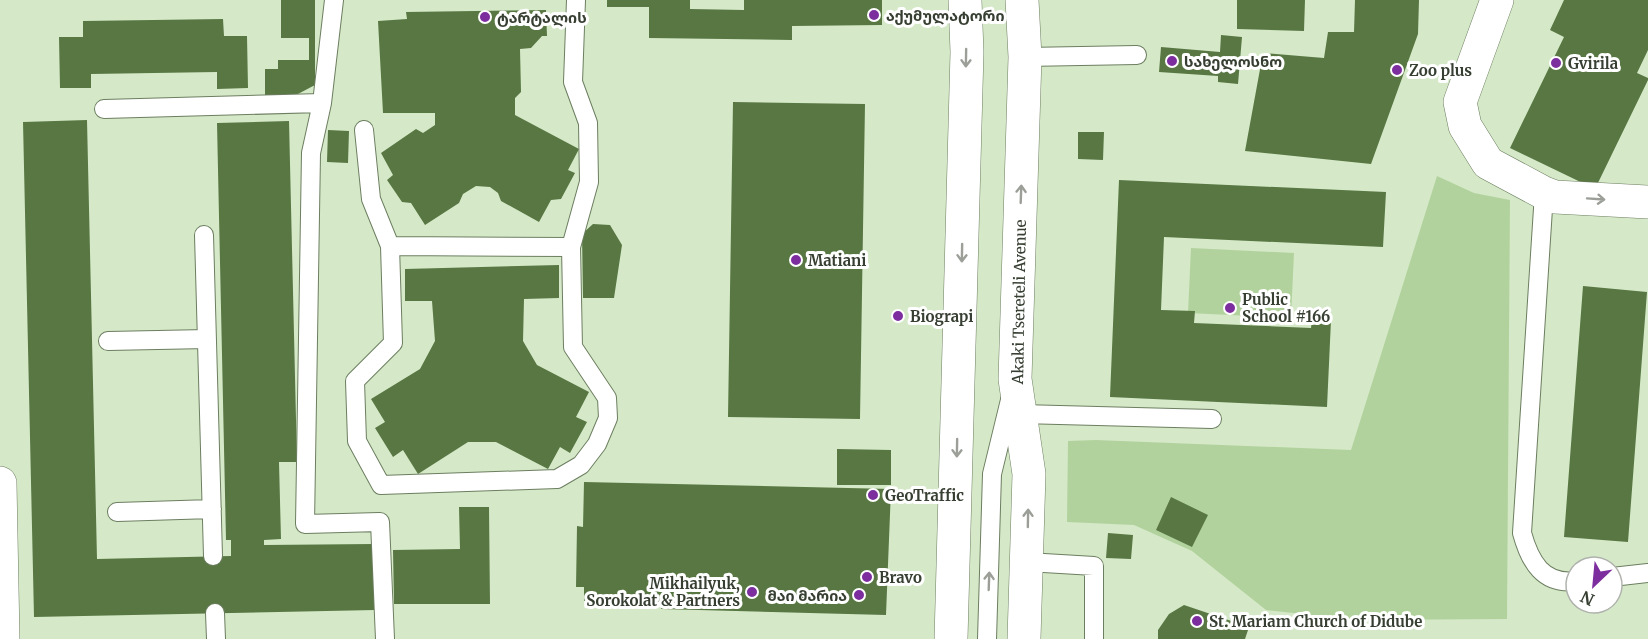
<svg xmlns="http://www.w3.org/2000/svg" width="1648" height="639" font-family="Merriweather,'Noto Sans Georgian',serif">
	<style>
		.green { fill: #b2d29d }
		.building { fill: #587743 }
		.lines { fill: none; stroke-linecap: round; stroke-linejoin: round }
		.service-casing { stroke: #6c7e60; stroke-width: 20 }
		.minor-casing { stroke: #6c7e60; stroke-width: 34 }
		.secondary-casing { stroke: #6c7e60; stroke-width: 34 }
		.service { stroke: #fff; stroke-width: 18 }
		.minor { stroke: #fff; stroke-width: 33 }
		.secondary { stroke: #fff; stroke-width: 33 }
		.oneway { stroke: #9b9f98 }
		.poi-dot { fill: #7c2d9e; stroke: #fff; stroke-width: 2 }
		.labels { text-anchor: middle; dominant-baseline: central; stroke-width: 6; stroke-linejoin: round; paint-order: stroke }
		.poi-label { font-size: 15px; font-weight: bold; fill: #373f32; stroke: #fff; text-anchor: start }
		.street-label { font-size: 15px; fill: #373f32; stroke: #fff }
	</style>
	<rect width="100%" height="100%" fill="#d5e9c8"/>
	<path class="green" d="M 1437,176 L 1474,193 L 1510,200 L 1507,619 L 1359,620 L 1266,610 L 1192,551 L 1134,525 L 1067,522 L 1068,441 L 1096,440 L 1351,450 Z
		M 1191,248 L 1294,253 L 1291,318 L 1188,313 Z"/>
	<path class="building" d="M 281,0 L 315,0 L 315,85 L 296,95 L 265,95 L 265,69 L 278,69 L 278,60 L 309,60 L 309,38 L 281,38 Z
		M 607,0 L 690,0 L 690,9 L 744,10 L 744,0 L 882,0 L 882,25 L 792,26 L 792,40 L 649,38 L 649,7 L 607,7 Z
		M 1237,0 L 1305,0 L 1304,31 L 1237,29 Z
		M 1355,0 L 1419,0 L 1418,34 L 1371,164 L 1245,151 L 1263,53 L 1324,58 L 1328,32 L 1354,32 Z
		M 1564,0 L 1648,0 L 1648,50 L 1637,73 L 1648,78 L 1648,80 L 1595,189 L 1510,148 L 1564,37 L 1550,30 Z
		M 546,10 L 547,36 L 542,36 L 531,48 L 520,49 L 521,92 L 515,98 L 515,115 L 579,149 L 568,170 L 575,173 L 561,199 L 551,200 L 539,222 L 501,201 L 498,193 L 490,187 L 476,186 L 463,194 L 459,203 L 425,225 L 411,203 L 402,202 L 387,180 L 393,175 L 381,153 L 416,129 L 423,133 L 435,125 L 435,113 L 383,113 L 378,21 L 407,19 L 406,12 Z
		M 223,19 L 224,36 L 247,36 L 248,88 L 217,89 L 217,72 L 91,74 L 91,88 L 60,88 L 59,37 L 83,37 L 83,21 Z
		M 1221,35 L 1242,37 L 1238,84 L 1218,82 L 1218,76 L 1159,72 L 1161,47 L 1220,52 Z
		M 733,102 L 865,104 L 860,419 L 728,417 Z
		M 87,120 L 97,559 L 231,556 L 231,540 L 226,540 L 217,123 L 289,121 L 297,462 L 279,462 L 281,539 L 264,540 L 264,545 L 374,544 L 375,610 L 34,617 L 23,122 Z
		M 328,130 L 349,131 L 348,163 L 327,162 Z
		M 1078,132 L 1104,132 L 1103,160 L 1078,159 Z
		M 1119,180 L 1386,192 L 1383,247 L 1164,237 L 1161,310 L 1195,311 L 1194,323 L 1311,328 L 1312,319 L 1331,320 L 1327,407 L 1110,397 Z
		M 593,224 L 610,225 L 622,245 L 614,298 L 583,298 L 582,234 Z
		M 559,265 L 559,298 L 524,299 L 523,341 L 537,365 L 589,392 L 576,417 L 587,422 L 570,453 L 560,447 L 548,469 L 496,442 L 468,442 L 418,474 L 403,450 L 393,457 L 375,428 L 385,422 L 371,399 L 420,369 L 435,341 L 432,301 L 405,301 L 405,269 Z
		M 1583,286 L 1647,292 L 1628,542 L 1564,537 Z
		M 837,449 L 891,450 L 891,485 L 837,485 Z
		M 584,482 L 891,489 L 886,615 L 661,609 L 661,603 L 584,601 L 584,587 L 576,587 L 577,526 L 583,527 Z
		M 1171,497 L 1208,515 L 1192,547 L 1156,530 Z
		M 459,507 L 489,507 L 490,604 L 394,604 L 393,550 L 460,549 Z
		M 1108,533 L 1133,535 L 1131,559 L 1106,558 Z
		M 1184,605 L 1249,627 L 1245,639 L 1158,639 L 1158,630 L 1169,614 Z"/>
	<g class="lines">
		<defs>
			<path id="service" d="M 334,0 L 322,103 L 311,153 L 305,524 L 380,522 L 385,639
				M 1025,57 L 1137,55
				M 104,109 L 322,103
				M 364,130 L 371,199 L 390,246 L 393,343 L 355,381 L 357,441 L 381,485 L 557,479 L 581,465 L 597,444 L 608,418 L 607,398 L 573,347 L 571,247 L 589,182 L 588,123 L 573,82 L 576,0
				M 1544,193 L 1522,533 C 1530,562 1543,585 1576,581
				M 204,235 L 213,556
				M 390,246 L 571,247
				M 108,341 L 207,339
				M 1021,414 L 1212,419
				M 117,512 L 212,509
				M 1027,562 L 1094,566 L 1094,639
				M 1612,577 L 1648,573
				M 215,613 L 216,639
				M 987,639 L 992,474 L 1010,400"/>
			<path id="minor" d="M 1497,0 L 1460,102 L 1465,126 L 1488,163 L 1544,193 L 1555,197 L 1648,202
				M 0,483 L 3,639"/>
			<path id="secondary" d="M 1022,0 L 1025,57 L 1015,379 L 1029,474 L 1024,639
				M 951,639 L 967,52 L 965,0"/>
		</defs>
		<use href="#service" class="service-casing"/>
		<use href="#minor" class="minor-casing"/>
		<use href="#secondary" class="secondary-casing"/>
		<use href="#service" class="service"/>
		<use href="#minor" class="minor"/>
		<use href="#secondary" class="secondary"/>
	</g>
	<defs><path id="oneway-shaft" d="M-6 0H5M1.5-3L5.5 0L1.5 3" fill="none" stroke-width="1.6" stroke-linecap="round" stroke-linejoin="round" transform="scale(1.5)"/></defs>
	<g class="oneway">
		<use href="#oneway-shaft" transform="translate(966 58) rotate(91)"/>
		<use href="#oneway-shaft" transform="translate(1021 194) rotate(-88)"/>
		<use href="#oneway-shaft" transform="translate(1596 199) rotate(4)"/>
		<use href="#oneway-shaft" transform="translate(962 253) rotate(91)"/>
		<use href="#oneway-shaft" transform="translate(957 448) rotate(91)"/>
		<use href="#oneway-shaft" transform="translate(1028 518) rotate(-89)"/>
		<use href="#oneway-shaft" transform="translate(989 581) rotate(-88)"/>
	</g>
	<g class="poi-dot">
		<circle cx="874" cy="15" r="6"/>
		<circle cx="485" cy="17" r="6"/>
		<circle cx="1172" cy="61" r="6"/>
		<circle cx="1556" cy="63" r="6"/>
		<circle cx="1397" cy="70" r="6"/>
		<circle cx="796" cy="260" r="6"/>
		<circle cx="1230" cy="308" r="6"/>
		<circle cx="898" cy="316" r="6"/>
		<circle cx="873" cy="495" r="6"/>
		<circle cx="867" cy="577" r="6"/>
		<circle cx="752" cy="592" r="6"/>
		<circle cx="859" cy="595" r="6"/>
		<circle cx="1197" cy="621" r="6"/>
	</g>
	<g class="labels">
		<g class="poi-label">
			<text x="886" y="15">აქუმულატორი</text>
			<text x="497" y="17">ტარტალის</text>
			<text x="1184" y="61">სახელოსნო</text>
			<text x="1568" y="63">Gvirila</text>
			<text x="1409" y="70">Zoo plus</text>
			<text x="808" y="260">Matiani</text>
			<text x="1242" y="299">Public<tspan x="1242" dy="17">School #166</tspan></text>
			<text x="910" y="316">Biograpi</text>
			<text x="885" y="495">GeoTraffic</text>
			<text x="879" y="577">Bravo</text>
			<text x="740" y="583" text-anchor="end">Mikhailyuk,<tspan x="740" dy="17">Sorokolat &amp; Partners</tspan></text>
			<text x="847" y="595" text-anchor="end">მაი მარია</text>
			<text x="1209" y="621">St. Mariam Church of Didube</text>
		</g>
		<g class="street-label">
			<text transform="translate(1019 302) rotate(-89)">Akaki Tsereteli Avenue</text>
		</g>
	</g>
	<g transform="translate(1594 585) rotate(206)"><circle r="28" fill="#ffffff" stroke="#afb2ad" stroke-width="1.5"/>
	<path d="M0-4.5L10 22L0 15L-10 22Z" fill="#7c2d9e"/>
	<text y="-9" font-size="16" font-weight="bold" text-anchor="middle" fill="#373f32">N</text>
	</g>
</svg>
